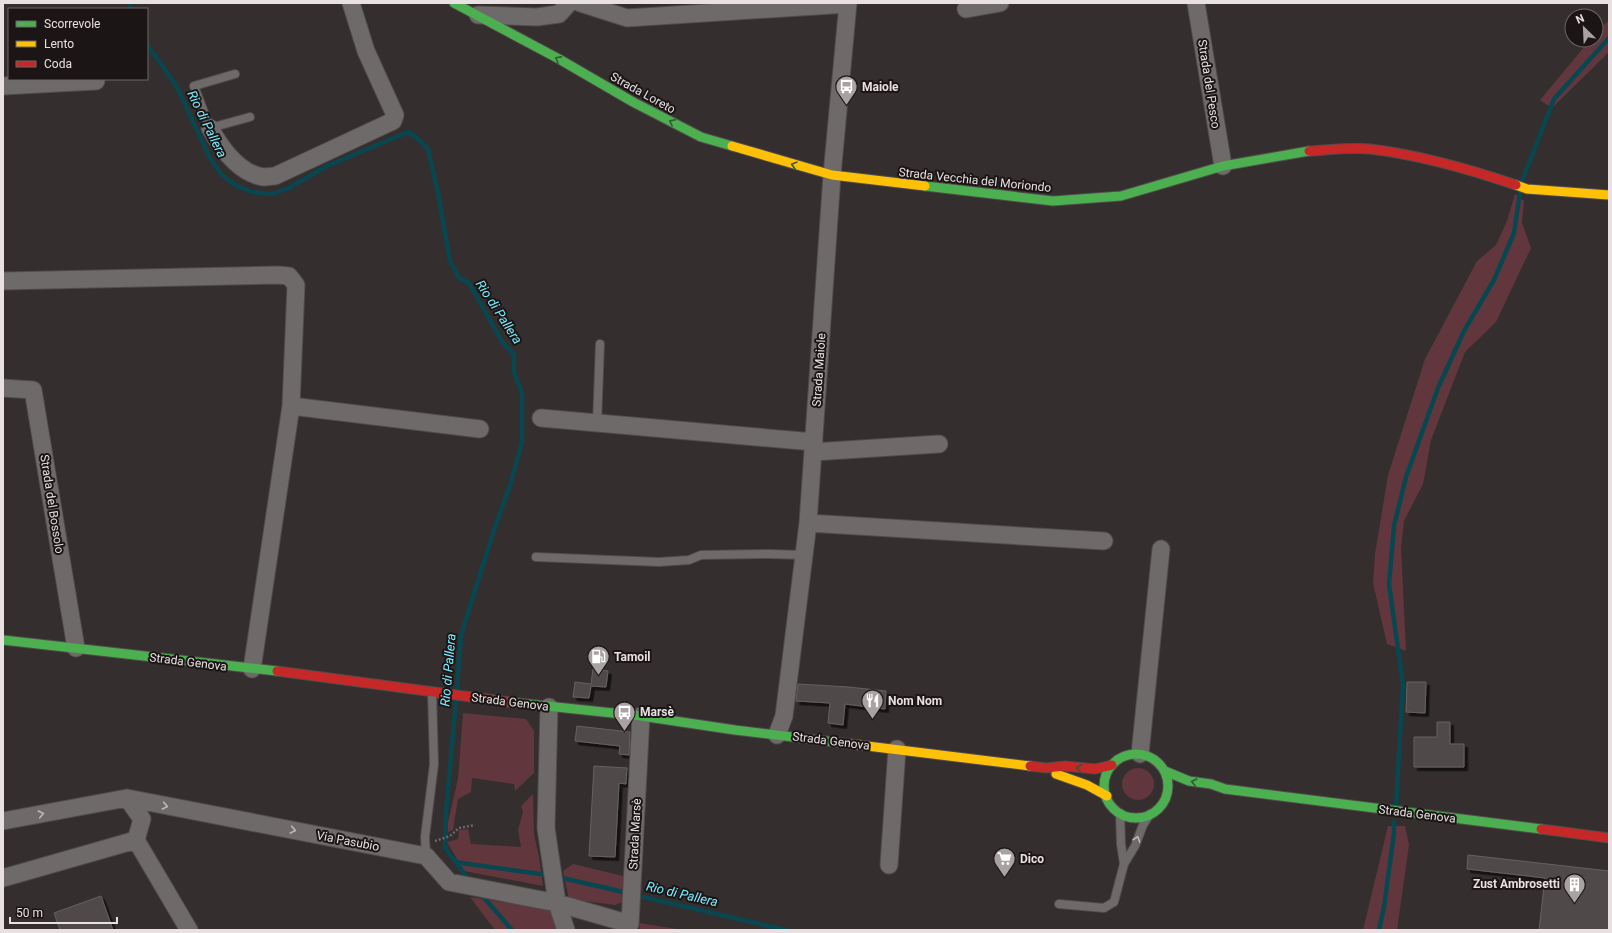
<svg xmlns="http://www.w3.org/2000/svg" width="1612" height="933" font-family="Roboto,sans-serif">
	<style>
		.green { fill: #61373d }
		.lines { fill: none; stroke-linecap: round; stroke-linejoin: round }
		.stream { stroke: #084750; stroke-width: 4.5 }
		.building { fill: #4f494a; stroke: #666161; filter: url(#shadow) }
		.lane-casing { stroke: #514b4c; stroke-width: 10 }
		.street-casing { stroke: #514b4c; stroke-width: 19 }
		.fast-casing { stroke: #514b4c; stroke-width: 11 }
		.slow-casing { stroke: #514b4c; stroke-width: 11 }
		.jam-casing { stroke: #514b4c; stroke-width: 11 }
		.path { stroke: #6c6768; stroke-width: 2.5; stroke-dasharray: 2 2; stroke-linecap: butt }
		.lane { stroke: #6f6a6a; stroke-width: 8 }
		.street { stroke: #6f6a6a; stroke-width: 17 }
		.fast { stroke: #4caf50; stroke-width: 9 }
		.slow { stroke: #ffc107; stroke-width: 9 }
		.jam { stroke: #c62828; stroke-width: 9 }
		.oneway { stroke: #315a30 }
		.oneway2 { stroke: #beb7b7 }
		.labels { text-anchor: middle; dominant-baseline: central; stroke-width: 4; stroke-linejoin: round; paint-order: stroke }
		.street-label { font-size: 12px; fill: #e8e0e1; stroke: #1b1516 }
		.poi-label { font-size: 12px; font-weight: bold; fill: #e8e0e1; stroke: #1b1516; text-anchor: start }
		.water-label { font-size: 13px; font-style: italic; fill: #78ecfe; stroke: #1b1516 }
	</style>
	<defs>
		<filter id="shadow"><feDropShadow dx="3.5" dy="3.5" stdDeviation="0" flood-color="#0009"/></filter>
	</defs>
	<rect width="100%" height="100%" fill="#342e2e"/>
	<path class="green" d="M 1609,20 L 1609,52 L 1552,108 L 1540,100 L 1590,40 L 1596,40 L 1596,33 Z
		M 1515,194 L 1524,201 L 1522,223 L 1531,248 L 1496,322 L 1465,352 L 1431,440 L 1423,484 L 1404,521 L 1401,548 L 1406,651 L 1387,644 L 1373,583 L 1375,554 L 1388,475 L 1425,359 L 1477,261 L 1496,245 L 1507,221 Z
		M 463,713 L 526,719 L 534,731 L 534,773 L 515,791 L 514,784 L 472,778 L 471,792 L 458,799 L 453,830 L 448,832 L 448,822 L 458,779 Z
		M1122 784a16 16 0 1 1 32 0a16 16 0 1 1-32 0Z
		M 533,794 L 534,835 L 539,857 L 543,886 L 464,871 L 447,842 L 458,839 L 459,830 L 468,829 L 471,844 L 521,847 L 518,830 L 523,812 L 521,806 Z
		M 1388,826 L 1405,826 L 1409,845 L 1397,930 L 1363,930 Z
		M 573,864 L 623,876 L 625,901 L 615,905 L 569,899 L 563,871 Z
		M 470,897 L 543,908 L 553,911 L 558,930 L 495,930 Z
		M 640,923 L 683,930 L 639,930 Z"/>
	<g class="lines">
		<path class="stream" d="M 129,3 L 130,9
			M 147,45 L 176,85 L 209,156 L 221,174 L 235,185 L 252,192 L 272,194 L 289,188 L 327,166 L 408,132 L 416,137 L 428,149 L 438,193 L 450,261 L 459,278 L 469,283 L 503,343 L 514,355 L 514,372 L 522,393 L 522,442 L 510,486 L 495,527 L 461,635 L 457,688
			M 1522,181 L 1554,99 L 1609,38
			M 456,700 L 446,813 L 445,848 L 470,881
			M 1396,805 L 1403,685 L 1389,584 L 1394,526 L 1406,477 L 1438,388 L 1464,331 L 1494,280 L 1514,233 L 1520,192
			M 455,862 L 548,875
			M 558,877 L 628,893
			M 480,893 L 512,930
			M 635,895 L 786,930
			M 1379,930 L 1384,907 L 1394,833 L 1394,822"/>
	</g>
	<path class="building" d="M 593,669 L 608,671 L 606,687 L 591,686 L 589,698 L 573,697 L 575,682 L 591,684 Z
		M 1407,682 L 1426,682 L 1425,713 L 1406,712 Z
		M 798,684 L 848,687 L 886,691 L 885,709 L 845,704 L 843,725 L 828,723 L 830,703 L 796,701 Z
		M 1437,722 L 1450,722 L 1450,744 L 1464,744 L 1464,767 L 1414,767 L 1414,737 L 1437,737 Z
		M 577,726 L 630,732 L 629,755 L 619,754 L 620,746 L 575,741 Z
		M 594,766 L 627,768 L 626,784 L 619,783 L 615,857 L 589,856 Z
		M 1468,855 L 1609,871 L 1609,930 L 1539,930 L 1545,878 L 1467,869 Z
		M 101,896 L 113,930 L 60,930 L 54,913 Z"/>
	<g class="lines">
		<defs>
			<path id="lane" d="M 235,74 L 194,86 L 210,128 L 250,117
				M 597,423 L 600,344
				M 536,557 L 659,562 L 689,560 L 701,555 L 769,554 L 804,555
				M 1120,813 L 1121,844 L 1124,864
				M 426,856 L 425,837 L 434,764 L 432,692
				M 1059,904 L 1104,908 L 1114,902 L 1124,864 L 1135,846 L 1143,825 L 1150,814"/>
			<path id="street" d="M 580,3 L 627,18 L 848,4
				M 1196,3 L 1223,166
				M 966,9 L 1000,3
				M 478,15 L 537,17 L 559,14 L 569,3
				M 3,86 L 96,81
				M 210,128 C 221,148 239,173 263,177 C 267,177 271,176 275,176 L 393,121 L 395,115 L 366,51 L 351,3
				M 3,281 L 278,275 L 289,276 L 296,285 L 291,406 L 252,669
				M 3,388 L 33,390 L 76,648
				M 291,406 L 480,429
				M 541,418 L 814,442
				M 813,452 L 939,444
				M 808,523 L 1104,541
				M 549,707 L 546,828 L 557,903 L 566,930
				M 777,735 L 784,716 L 808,523 L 832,175 L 848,3
				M 1140,754 L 1161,549
				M 3,821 L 127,798 L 426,856 L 449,882 L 557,903 L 630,924 L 641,716
				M 136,840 L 189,930
				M 889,865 L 897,749
				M 3,878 L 136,840 L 142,819 L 127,798"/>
			<path id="fast" d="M 454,3 L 559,59 L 633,102 L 701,137 L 732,146
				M 925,186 L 1053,201 L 1121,196 L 1223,166 L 1309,151
				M 3,640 L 277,671
				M 509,702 L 641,716 L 735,730 L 859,745
				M1104 786a32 32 0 1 1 64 0a32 32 0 1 1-64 0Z
				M 1165,771 L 1189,781 L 1211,784 L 1225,789 L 1541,829"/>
			<path id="slow" d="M 732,146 L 832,175 L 925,186
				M 1516,185 L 1527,189 L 1609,195
				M 859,745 L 1030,766
				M 1056,774 L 1087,785 L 1107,796"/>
			<path id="jam" d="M 1309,151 C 1328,150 1351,147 1370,149 C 1421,155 1469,169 1516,185
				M 277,671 L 509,702
				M 1030,766 L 1046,768 L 1065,766 L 1095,769 L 1112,765
				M 1541,829 L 1609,838"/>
		</defs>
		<use href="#lane" class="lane-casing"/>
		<use href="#street" class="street-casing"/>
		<use href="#fast" class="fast-casing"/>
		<use href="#slow" class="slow-casing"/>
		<use href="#jam" class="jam-casing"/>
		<path class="path" d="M 435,841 L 450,836 L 459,828 L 475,825"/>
		<use href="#lane" class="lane"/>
		<use href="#street" class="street"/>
		<use href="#fast" class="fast"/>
		<use href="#slow" class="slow"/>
		<use href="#jam" class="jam"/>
	</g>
	<defs><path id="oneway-chevron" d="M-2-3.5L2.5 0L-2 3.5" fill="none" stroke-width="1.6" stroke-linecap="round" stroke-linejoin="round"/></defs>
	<g class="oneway">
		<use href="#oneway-chevron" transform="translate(558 59) rotate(-151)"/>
		<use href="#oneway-chevron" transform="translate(672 122) rotate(-153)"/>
		<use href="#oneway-chevron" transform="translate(794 165) rotate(-165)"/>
		<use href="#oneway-chevron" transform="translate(1079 768) rotate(-173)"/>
		<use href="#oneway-chevron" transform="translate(1194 782) rotate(-168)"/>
	</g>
	<g class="oneway2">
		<use href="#oneway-chevron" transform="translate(165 806) rotate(11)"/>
		<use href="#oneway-chevron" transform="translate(41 814) rotate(-11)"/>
		<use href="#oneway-chevron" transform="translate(293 830) rotate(11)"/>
		<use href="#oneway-chevron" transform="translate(1137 839) rotate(-71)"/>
	</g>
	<defs>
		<symbol id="bus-pin" viewBox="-11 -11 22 30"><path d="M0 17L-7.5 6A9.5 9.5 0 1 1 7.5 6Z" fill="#a9a2a2" stroke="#1b1516"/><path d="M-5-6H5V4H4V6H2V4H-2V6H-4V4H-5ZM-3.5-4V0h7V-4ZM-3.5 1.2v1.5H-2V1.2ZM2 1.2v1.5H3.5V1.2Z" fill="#fff"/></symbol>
		<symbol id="fuel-pin" viewBox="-11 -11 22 30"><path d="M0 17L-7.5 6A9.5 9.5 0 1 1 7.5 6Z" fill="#a9a2a2" stroke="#1b1516"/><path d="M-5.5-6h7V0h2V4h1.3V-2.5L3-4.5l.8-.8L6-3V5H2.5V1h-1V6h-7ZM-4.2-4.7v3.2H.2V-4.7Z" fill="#fff"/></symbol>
		<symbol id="restaurant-pin" viewBox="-11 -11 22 30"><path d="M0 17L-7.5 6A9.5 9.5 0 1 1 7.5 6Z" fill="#a9a2a2" stroke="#1b1516"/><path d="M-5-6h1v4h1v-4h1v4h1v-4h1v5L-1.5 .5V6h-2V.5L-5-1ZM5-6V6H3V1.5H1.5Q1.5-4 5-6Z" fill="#fff"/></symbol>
		<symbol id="supermarket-pin" viewBox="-11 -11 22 30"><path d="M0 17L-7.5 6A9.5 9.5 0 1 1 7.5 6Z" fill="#a9a2a2" stroke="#1b1516"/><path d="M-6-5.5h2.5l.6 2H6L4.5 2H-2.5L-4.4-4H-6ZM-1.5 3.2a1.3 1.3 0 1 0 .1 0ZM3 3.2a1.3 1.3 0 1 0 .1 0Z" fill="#fff"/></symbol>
		<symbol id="building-pin" viewBox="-11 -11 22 30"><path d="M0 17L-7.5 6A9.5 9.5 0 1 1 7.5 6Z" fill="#a9a2a2" stroke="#1b1516"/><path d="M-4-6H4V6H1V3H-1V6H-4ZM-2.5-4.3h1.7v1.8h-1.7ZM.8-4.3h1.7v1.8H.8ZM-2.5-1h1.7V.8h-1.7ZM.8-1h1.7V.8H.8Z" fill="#fff"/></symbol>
	</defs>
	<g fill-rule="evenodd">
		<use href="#bus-pin" x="834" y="74" width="25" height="34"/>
		<use href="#fuel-pin" x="586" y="644" width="25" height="34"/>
		<use href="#restaurant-pin" x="860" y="688" width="25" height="34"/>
		<use href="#bus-pin" x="612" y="700" width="25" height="34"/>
		<use href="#supermarket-pin" x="992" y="846" width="25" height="34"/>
		<use href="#building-pin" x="1562" y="872" width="25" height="34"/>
	</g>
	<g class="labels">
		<g class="street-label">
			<text transform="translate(1209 84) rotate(81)">Strada del Pesco</text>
			<text transform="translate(643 93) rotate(29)">Strada Loreto</text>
			<text transform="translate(975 180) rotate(6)">Strada Vecchia del Moriondo</text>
			<text transform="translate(819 370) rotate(-86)">Strada Maiole</text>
			<text transform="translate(52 504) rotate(81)">Strada del Bossolo</text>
			<text transform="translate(188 662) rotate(7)">Strada Genova</text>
			<text transform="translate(510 702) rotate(7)">Strada Genova</text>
			<text transform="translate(831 741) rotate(7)">Strada Genova</text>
			<text transform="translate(1417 814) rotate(7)">Strada Genova</text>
			<text transform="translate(635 834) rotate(-87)">Strada Marsè</text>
			<text transform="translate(348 841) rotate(11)">Via Pasubio</text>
		</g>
		<g class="poi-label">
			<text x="862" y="87">Maiole</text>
			<text x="614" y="657">Tamoil</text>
			<text x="888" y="701">Nom Nom</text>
			<text x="640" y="712">Marsè</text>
			<text x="1020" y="859">Dico</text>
			<text x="1560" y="884" text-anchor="end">Zust Ambrosetti</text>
		</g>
		<g class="water-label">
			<text transform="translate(207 124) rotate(64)">Rio di Pallera</text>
			<text transform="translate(499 312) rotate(57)">Rio di Pallera</text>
			<text transform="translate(448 670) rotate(-85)">Rio di Pallera</text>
			<text transform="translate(682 894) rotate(13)">Rio di Pallera</text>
		</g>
	</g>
	<rect width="1612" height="933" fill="none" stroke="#e8e0e1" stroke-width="8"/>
	<rect x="8" y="8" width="140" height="72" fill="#1b1516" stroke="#6d6667"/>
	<rect x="16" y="21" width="20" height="6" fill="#4caf50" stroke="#6d6667"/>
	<text x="44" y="28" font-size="12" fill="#e8e0e1">Scorrevole</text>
	<rect x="16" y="41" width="20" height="6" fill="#ffc107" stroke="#6d6667"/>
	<text x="44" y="48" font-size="12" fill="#e8e0e1">Lento</text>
	<rect x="16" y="61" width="20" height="6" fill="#c62828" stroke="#6d6667"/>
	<text x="44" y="68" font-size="12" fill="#e8e0e1">Coda</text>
	<g transform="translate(1584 28) rotate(336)"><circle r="19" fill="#1b1516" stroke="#6d6667"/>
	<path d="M0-3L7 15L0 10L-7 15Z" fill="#a9a2a2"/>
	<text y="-6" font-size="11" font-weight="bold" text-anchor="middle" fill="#e8e0e1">N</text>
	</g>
	<path d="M10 917v6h107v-6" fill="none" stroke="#e8e0e1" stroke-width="2"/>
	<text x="16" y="917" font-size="12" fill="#e8e0e1" stroke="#1b1516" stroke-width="3" paint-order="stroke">50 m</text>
</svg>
